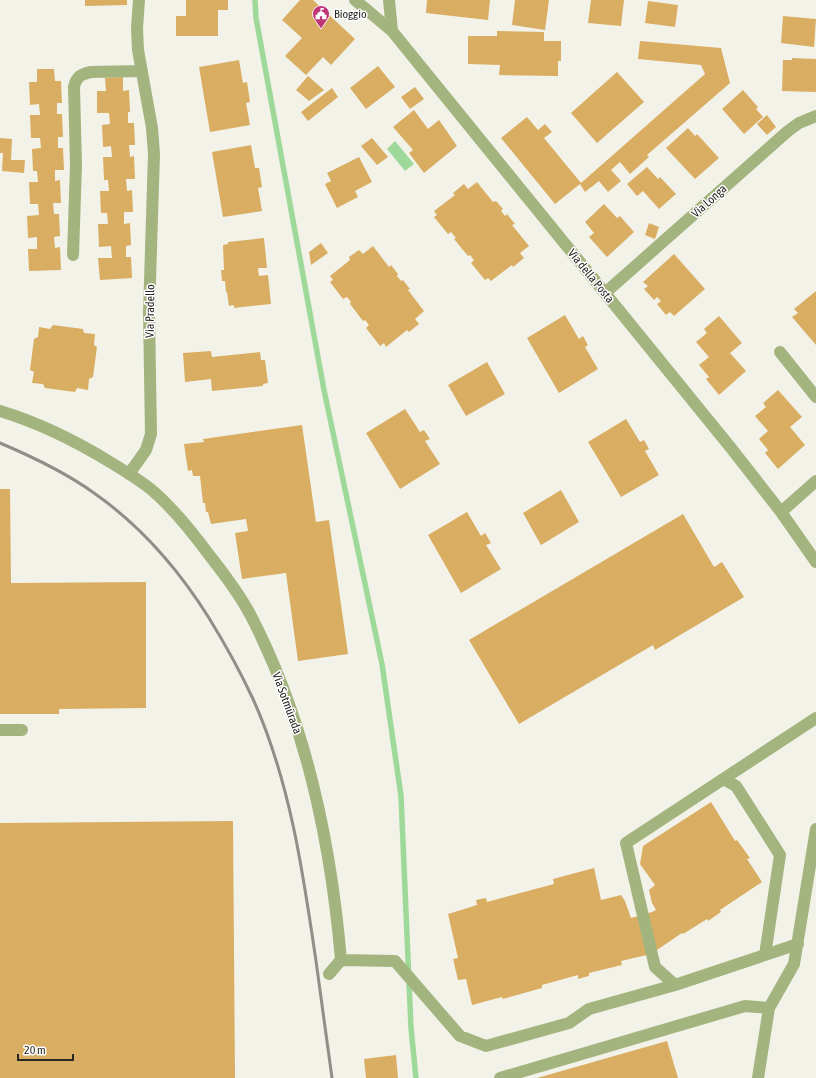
<svg xmlns="http://www.w3.org/2000/svg" width="816" height="1078" font-family="'Asap Condensed',sans-serif">
	<style>
		.water { fill: #9ed99a }
		.lines { fill: none; stroke-linecap: round; stroke-linejoin: round }
		.stream { stroke: #9ed99a; stroke-width: 5.5 }
		.building { fill: #d9ae63 }
		.minor { stroke: #a4b47f; stroke-width: 12 }
		.rail { stroke: #8f8e88; stroke-width: 3 }
		.labels { text-anchor: middle; dominant-baseline: central; stroke-width: 3; stroke-linejoin: round; paint-order: stroke }
		.poi-label { font-size: 12px; fill: #282724; stroke: #fff; text-anchor: start }
		.street-label { font-size: 12px; fill: #282724; stroke: #fff }
	</style>
	<rect width="100%" height="100%" fill="#f3f2e9"/>
	<path class="water" d="M 395,141 L 414,164 L 405,171 L 387,149 Z"/>
	<g class="lines">
		<path class="stream" d="M 255,0 L 256,18 L 324,390 L 382,664 L 401,796 L 411,1028 L 416,1078"/>
	</g>
	<path class="building" d="M 85,0 L 127,0 L 127,5 L 85,6 Z
		M 186,0 L 228,0 L 228,10 L 218,10 L 218,36 L 176,36 L 176,16 L 186,16 Z
		M 300,0 L 313,0 L 355,39 L 331,65 L 323,57 L 306,75 L 285,56 L 302,38 L 282,20 Z
		M 427,0 L 490,0 L 488,20 L 426,13 Z
		M 515,0 L 549,0 L 545,30 L 512,25 Z
		M 591,0 L 624,0 L 621,26 L 588,23 Z
		M 648,1 L 678,5 L 675,27 L 645,23 Z
		M 783,16 L 816,19 L 814,47 L 781,43 Z
		M 497,31 L 544,32 L 544,41 L 561,41 L 561,61 L 558,61 L 558,76 L 499,75 L 500,65 L 468,64 L 468,36 L 497,36 Z
		M 640,41 L 721,48 L 730,83 L 647,155 L 649,157 L 630,174 L 620,162 L 611,170 L 621,181 L 608,192 L 599,181 L 585,192 L 580,184 L 555,204 L 501,138 L 527,117 L 538,130 L 545,124 L 552,132 L 544,138 L 581,183 L 705,74 L 701,65 L 638,59 Z
		M 792,58 L 816,59 L 816,92 L 782,91 L 783,60 L 792,60 Z
		M 239,60 L 243,83 L 247,82 L 250,102 L 246,103 L 250,125 L 210,132 L 199,67 Z
		M 378,66 L 395,87 L 366,109 L 350,88 Z
		M 37,69 L 54,69 L 55,81 L 61,81 L 62,103 L 57,103 L 57,114 L 62,114 L 63,137 L 58,137 L 58,148 L 63,148 L 64,170 L 55,170 L 55,181 L 60,180 L 61,203 L 53,203 L 54,214 L 59,214 L 60,236 L 54,237 L 55,248 L 60,247 L 61,270 L 29,271 L 28,249 L 37,249 L 37,237 L 28,238 L 27,216 L 39,215 L 38,204 L 30,204 L 29,182 L 38,182 L 37,171 L 33,171 L 32,149 L 41,148 L 40,138 L 31,138 L 30,115 L 40,115 L 39,104 L 30,105 L 29,82 L 37,82 Z
		M 617,72 L 644,102 L 597,143 L 571,113 Z
		M 308,76 L 324,90 L 309,101 L 296,90 Z
		M 123,77 L 123,91 L 129,90 L 130,112 L 128,112 L 128,123 L 134,123 L 135,145 L 129,145 L 130,157 L 134,156 L 135,179 L 126,179 L 127,191 L 132,190 L 133,212 L 124,212 L 124,224 L 130,223 L 131,245 L 126,246 L 126,257 L 131,257 L 132,278 L 100,280 L 98,258 L 112,258 L 111,246 L 99,247 L 98,224 L 108,224 L 107,213 L 101,213 L 100,191 L 109,191 L 108,180 L 104,180 L 103,157 L 112,157 L 111,146 L 103,147 L 102,125 L 110,124 L 109,113 L 97,113 L 97,91 L 106,91 L 105,78 Z
		M 415,87 L 424,99 L 410,109 L 401,97 Z
		M 332,88 L 338,97 L 308,121 L 301,112 Z
		M 743,90 L 758,107 L 756,109 L 763,117 L 744,134 L 722,109 Z
		M 414,110 L 428,129 L 439,120 L 457,146 L 424,173 L 409,153 L 413,150 L 393,127 Z
		M 767,115 L 776,127 L 767,135 L 757,124 Z
		M 688,128 L 695,136 L 697,134 L 719,158 L 695,179 L 666,148 Z
		M 0,138 L 12,139 L 11,160 L 25,160 L 24,173 L 2,171 L 3,153 L 0,153 Z
		M 372,138 L 388,157 L 377,165 L 361,146 Z
		M 251,145 L 255,168 L 259,168 L 262,187 L 258,188 L 262,211 L 223,217 L 212,152 Z
		M 359,157 L 372,182 L 355,191 L 358,197 L 337,208 L 325,184 L 331,181 L 327,173 Z
		M 647,167 L 658,179 L 660,177 L 676,194 L 659,209 L 643,191 L 637,196 L 627,184 Z
		M 477,182 L 493,202 L 496,201 L 503,209 L 501,211 L 505,216 L 507,214 L 515,224 L 512,225 L 529,246 L 520,253 L 524,258 L 513,267 L 512,265 L 491,281 L 488,278 L 485,280 L 471,263 L 474,260 L 470,255 L 468,256 L 454,239 L 456,238 L 451,232 L 448,234 L 434,217 L 437,215 L 434,211 L 455,195 L 453,193 L 464,184 L 468,189 Z
		M 604,204 L 617,218 L 620,216 L 634,232 L 607,257 L 589,237 L 594,233 L 585,222 Z
		M 649,223 L 659,227 L 655,239 L 645,235 Z
		M 264,238 L 267,268 L 258,268 L 259,276 L 268,275 L 271,304 L 234,308 L 234,305 L 229,306 L 227,292 L 226,292 L 225,281 L 222,281 L 221,270 L 224,270 L 223,245 L 228,244 L 228,242 Z
		M 321,243 L 328,253 L 311,265 L 309,252 Z
		M 373,246 L 389,267 L 391,265 L 398,274 L 397,276 L 401,281 L 403,280 L 410,289 L 408,290 L 424,311 L 415,319 L 419,324 L 409,332 L 407,330 L 386,347 L 384,343 L 380,346 L 366,328 L 369,325 L 365,320 L 363,321 L 350,304 L 351,302 L 347,297 L 343,299 L 330,282 L 333,280 L 330,276 L 350,260 L 349,257 L 359,250 L 363,254 Z
		M 674,254 L 705,289 L 674,316 L 670,312 L 666,315 L 657,304 L 661,301 L 657,297 L 654,300 L 644,289 L 648,286 L 643,282 Z
		M 816,291 L 816,345 L 792,317 L 798,313 L 794,309 Z
		M 565,315 L 579,339 L 583,336 L 588,345 L 585,347 L 598,369 L 559,393 L 527,338 Z
		M 719,316 L 742,343 L 730,353 L 746,371 L 719,395 L 706,379 L 709,377 L 699,365 L 709,357 L 696,342 L 707,333 L 704,329 Z
		M 53,325 L 83,329 L 84,333 L 95,334 L 94,345 L 97,347 L 93,377 L 89,379 L 88,390 L 77,388 L 75,392 L 45,388 L 43,384 L 32,383 L 34,372 L 30,370 L 34,339 L 38,337 L 39,327 L 50,329 Z
		M 211,351 L 212,357 L 260,352 L 261,360 L 265,360 L 268,383 L 263,384 L 263,386 L 212,391 L 211,379 L 185,382 L 183,353 Z
		M 487,362 L 505,394 L 466,416 L 448,385 Z
		M 778,390 L 802,417 L 790,427 L 805,445 L 778,469 L 765,453 L 768,450 L 759,439 L 768,431 L 755,416 L 766,407 L 763,403 Z
		M 405,409 L 420,432 L 424,430 L 430,439 L 425,441 L 440,464 L 400,489 L 366,433 Z
		M 626,419 L 640,442 L 644,440 L 649,449 L 645,451 L 659,475 L 621,497 L 588,442 Z
		M 302,425 L 316,522 L 329,520 L 348,654 L 298,661 L 286,573 L 242,579 L 235,533 L 248,531 L 246,519 L 211,524 L 208,512 L 206,512 L 205,503 L 203,503 L 200,476 L 193,476 L 192,470 L 188,471 L 184,444 L 204,442 L 203,439 Z
		M 0,489 L 10,489 L 11,583 L 146,582 L 146,708 L 59,709 L 59,714 L 0,714 Z
		M 561,490 L 579,522 L 541,545 L 523,513 Z
		M 467,512 L 481,536 L 485,533 L 491,543 L 486,545 L 501,569 L 461,593 L 428,535 Z
		M 683,514 L 714,567 L 722,562 L 744,597 L 655,650 L 653,645 L 519,724 L 469,640 Z
		M 711,802 L 735,841 L 737,840 L 750,858 L 747,859 L 762,882 L 720,910 L 721,912 L 708,921 L 707,919 L 683,934 L 682,933 L 651,954 L 621,961 L 622,965 L 589,973 L 589,976 L 578,979 L 578,975 L 542,985 L 542,988 L 503,999 L 502,997 L 472,1005 L 466,979 L 458,980 L 453,959 L 458,958 L 448,914 L 477,905 L 476,900 L 486,898 L 487,902 L 554,884 L 553,879 L 594,868 L 601,900 L 621,895 L 625,901 L 631,918 L 652,912 L 656,910 L 652,903 L 649,890 L 655,885 L 640,864 L 643,846 Z
		M 233,821 L 235,1078 L 0,1078 L 0,823 Z
		M 667,1041 L 678,1078 L 537,1078 Z
		M 396,1055 L 398,1078 L 366,1078 L 364,1059 Z"/>
	<g class="lines">
		<path class="minor" d="M 355,0 L 392,31 L 731,448 L 781,512 L 816,562
			M 389,0 L 392,31
			M 73,255 L 76,165 L 74,87 C 76,77 81,74 91,72 L 142,71
			M 605,293 L 788,131 L 799,123 L 816,116
			M 780,352 L 816,397
			M 0,411 C 40,423 74,440 110,462 C 125,471 140,480 153,491 C 175,510 193,533 210,556 C 225,575 240,595 251,616 C 306,722 331,843 341,960 L 329,974
			M 129,474 L 146,450 L 151,434 L 149,313 L 154,154 L 152,128 L 138,50 L 137,28 L 139,0
			M 781,512 L 816,481
			M 0,730 L 22,730
			M 723,779 L 736,786 L 780,855 L 765,955
			M 341,960 L 395,961 L 460,1036 L 486,1046 L 569,1023 L 589,1009 L 675,985 L 798,944
			M 675,985 L 655,967 L 626,843 L 816,718
			M 500,1078 L 745,1006 L 769,1008
			M 758,1078 L 769,1008 L 794,964 L 816,829"/>
		<path class="rail" d="M 0,443 C 33,457 65,472 94,493 C 141,526 179,570 209,618 C 225,644 240,671 253,699 C 290,781 303,872 316,961 C 321,1000 327,1039 332,1078"/>
	</g>
	<defs>
		<symbol id="civic-pin" viewBox="-11 -11 22 30"><path d="M0 17L-7.5 6A9.5 9.5 0 1 1 7.5 6Z" fill="#bf3776" stroke="#fff"/><path d="M-.6-6.5H3V-4.5H.6V-3L4-1V1h2V6H-6V1h2V-1L-.6-3ZM-1.2 2.5V6h2.4V2.5Z" fill="#fff"/></symbol>
	</defs>
	<g fill-rule="evenodd">
		<use href="#civic-pin" x="311" y="4" width="20" height="27"/>
	</g>
	<g class="labels">
		<g class="poi-label">
			<text x="334" y="14">Bioggio</text>
		</g>
		<g class="street-label">
			<text transform="translate(709 201) rotate(-42)">Via Longa</text>
			<text transform="translate(591 276) rotate(51)">Via della Posta</text>
			<text transform="translate(150 311) rotate(-89)">Via Pradello</text>
			<text transform="translate(287 703) rotate(70)">Via Sotmürada</text>
		</g>
	</g>
	<path d="M18 1054v6h55v-6" fill="none" stroke="#282724" stroke-width="2"/>
	<text x="24" y="1054" font-size="12" fill="#282724" stroke="#ffffff" stroke-width="3" paint-order="stroke">20 m</text>
</svg>
